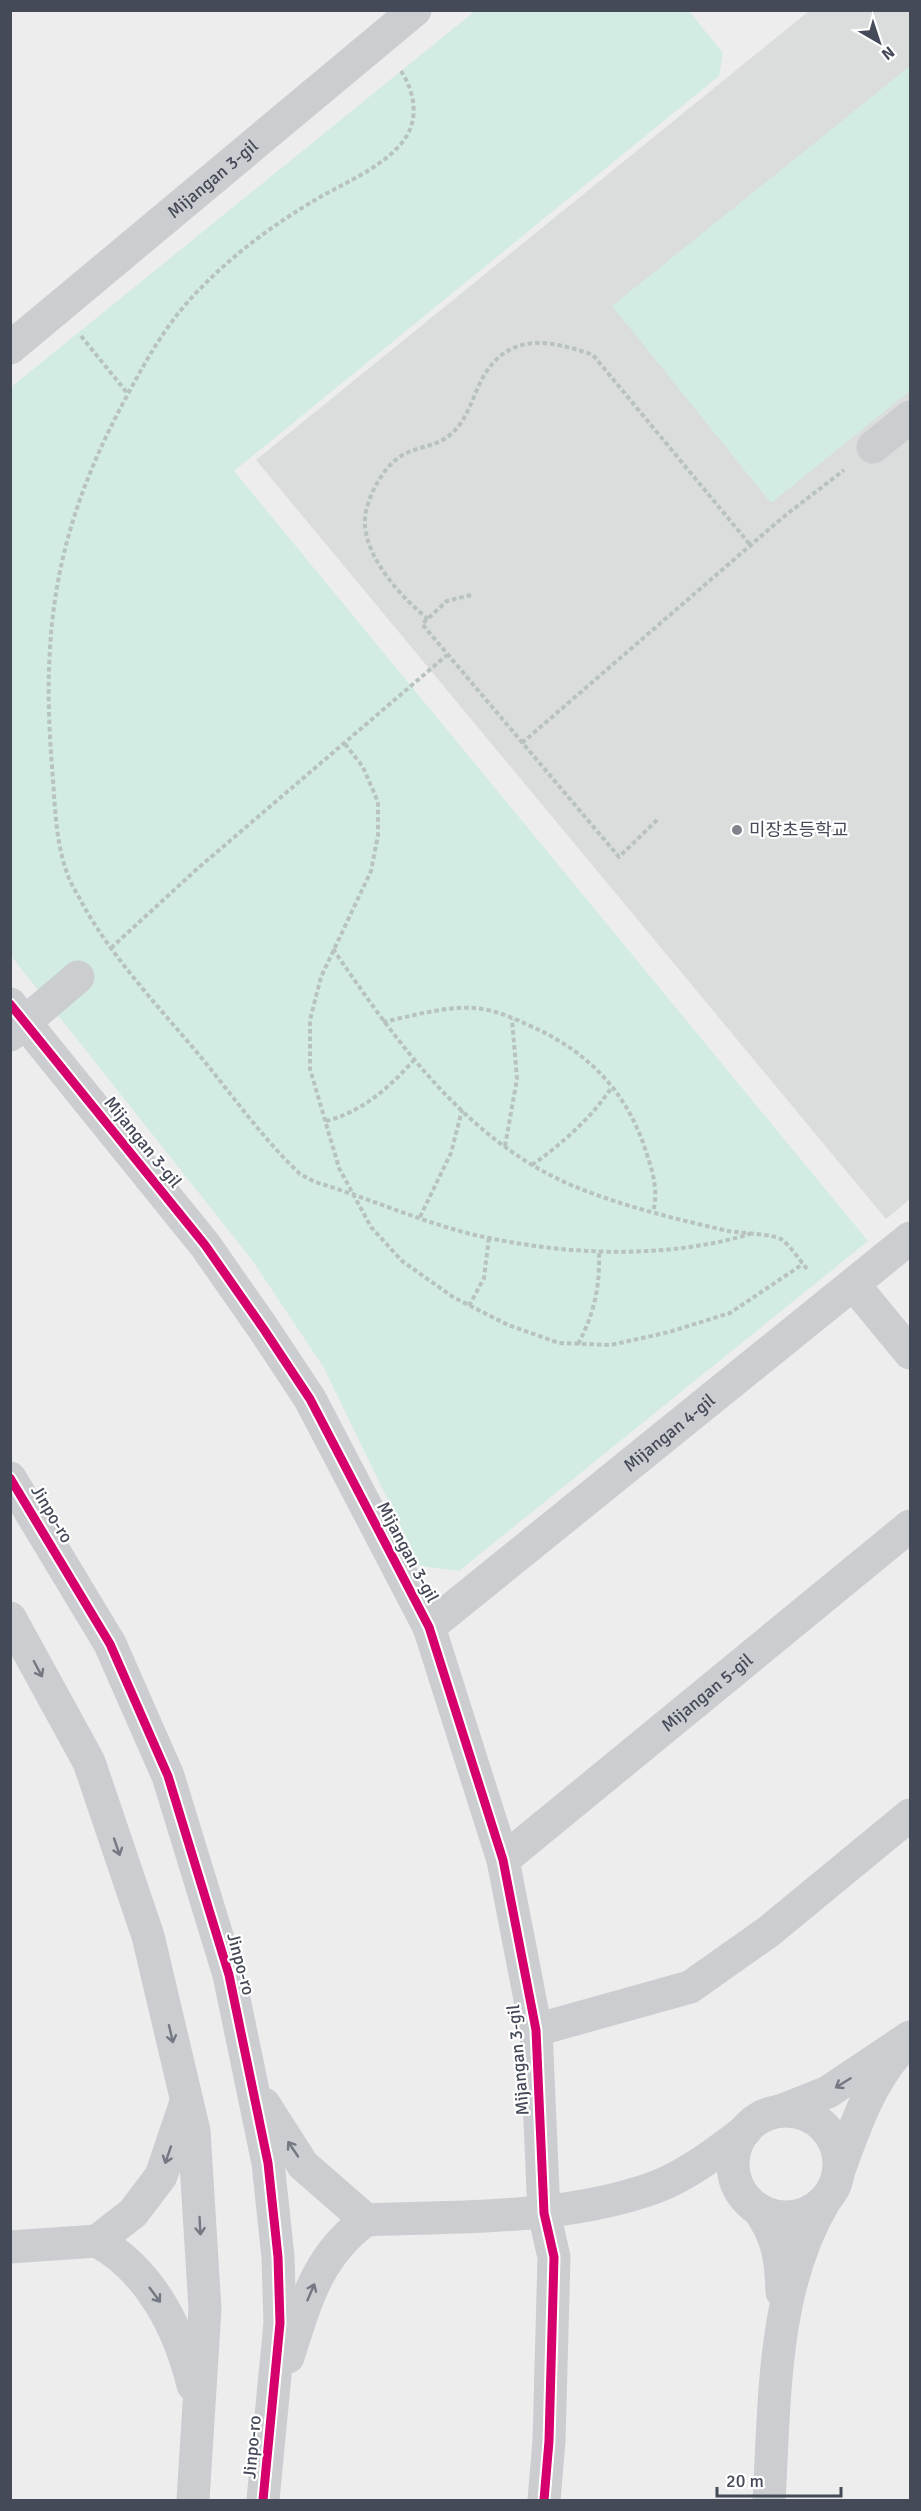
<svg xmlns="http://www.w3.org/2000/svg" width="921" height="2511" font-family="Signika,'Noto Sans KR',sans-serif">
	<style>
		.education { fill: #dbdcdc }
		.green { fill: #d2ece3 }
		.lines { fill: none; stroke-linecap: round; stroke-linejoin: round }
		.path { stroke: #b7c2c1; stroke-width: 4; stroke-dasharray: 4.5 3; stroke-linecap: butt }
		.minor { stroke: #cbcdd0; stroke-width: 33 }
		.cycleway-casing { stroke: #fff; stroke-width: 13 }
		.cycleway { stroke: #d6006c; stroke-width: 9 }
		.oneway { stroke: #747882 }
		.poi-dot { fill: #80838c; stroke: #fff; stroke-width: 2 }
		.labels { text-anchor: middle; dominant-baseline: central; stroke-width: 4.5; stroke-linejoin: round; paint-order: stroke }
		.street-label { font-size: 18px; fill: #454a58; stroke: #fff }
		.poi-label { font-size: 18px; fill: #454a58; stroke: #fff; text-anchor: start }
	</style>
	<rect width="100%" height="100%" fill="#ededed"/>
	<path class="education" d="M 809,11 L 910,11 L 910,1199 L 886,1219 L 256,460 Z"/>
	<path class="green" d="M 475,11 L 689,11 L 723,53 L 719,76 L 234,471 L 868,1241 L 459,1571 L 420,1566 L 324,1368 L 252,1260 L 11,956 L 10,388 Z
		M 910,66 L 910,391 L 771,503 L 612,306 Z"/>
	<g class="lines">
		<path class="path" d="M 401,71 C 416,94 420,123 400,145 C 377,171 339,185 310,203 C 264,231 222,263 186,304 C 159,335 141,370 122,405 C 56,530 41,628 52,767 C 55,802 55,840 67,873 C 70,883 77,893 82,903 C 113,959 159,1007 200,1056 C 233,1096 263,1139 300,1174 L 315,1182 C 369,1198 421,1222 475,1235 C 563,1255 663,1260 750,1234
			M 81,336 L 128,394
			M 471,595 L 447,601 L 422,624 L 619,857 L 658,819
			M 428,619 C 402,598 368,561 365,526 C 364,513 369,499 375,487 C 381,475 390,463 401,456 C 417,446 437,447 451,434 C 468,419 472,398 482,379 C 508,331 551,340 593,355 L 752,547
			M 522,743 L 782,518 L 844,470
			M 345,744 L 363,767 L 378,802 L 378,835 L 371,871 L 321,977 L 310,1020 L 310,1069 L 339,1168 L 371,1227 L 402,1261 L 453,1297 L 508,1325 L 559,1343 L 611,1345 L 669,1332 L 730,1313 L 803,1264
			M 111,948 L 197,869 L 447,655
			M 333,949 C 396,1041 465,1139 571,1185 C 621,1206 676,1219 728,1231 C 740,1233 772,1234 781,1239 C 791,1246 800,1261 808,1270
			M 383,1022 C 412,1016 445,1006 474,1008 C 492,1009 511,1017 526,1024 C 589,1051 629,1093 648,1158 C 654,1175 658,1194 653,1212
			M 326,1121 C 362,1112 390,1087 414,1060
			M 505,1146 L 517,1079 L 512,1019
			M 532,1165 C 562,1144 592,1117 612,1087
			M 420,1217 L 451,1153 L 462,1110
			M 469,1306 L 484,1278 L 489,1237
			M 578,1344 C 595,1312 600,1286 599,1250"/>
		<g class="minor">
			<path id="s1" d="M 10,348 L 415,10"/>
			<path d="M 873,447 L 910,417"/>
			<path d="M 10,1004 L 205,1245 L 263,1328 L 310,1399 L 429,1627 L 503,1860 L 536,2030 L 544,2213 L 554,2257 L 549,2441 L 544,2500"/>
			<path d="M 10,1035 L 78,977"/>
			<path d="M 854,1285 L 910,1353"/>
			<path d="M 10,1478 L 110,1644 L 168,1776 L 229,1975 L 268,2163 L 278,2257 L 280,2323 L 263,2500"/>
			<path d="M 10,1618 L 89,1762 L 148,1936 L 194,2131 L 205,2309 L 193,2500"/>
			<path id="s2" d="M 429,1627 L 910,1238"/>
			<path id="s3" d="M 503,1860 L 910,1526"/>
			<path d="M 536,2030 L 690,1987 L 768,1932 L 910,1815"/>
			<path d="M 186,2102 L 161,2176 L 133,2213 L 97,2241 C 150,2270 179,2328 193,2385"/>
			<path d="M 264,2104 L 303,2165 L 366,2220 C 317,2256 306,2301 288,2357"/>
			<path d="M 780,2111 L 828,2092 L 910,2037"/>
			<circle cx="786" cy="2164" r="53"/>
			<path d="M 839,2170 C 854,2130 868,2087 896,2054"/>
			<path d="M 758,2209 C 778,2237 781,2258 782,2292"/>
			<path d="M 366,2220 C 461,2216 566,2220 656,2187 C 689,2174 717,2152 745,2131"/>
			<path d="M 10,2247 L 97,2241"/>
			<path d="M 769,2500 C 775,2401 772,2290 824,2202"/>
		</g>
		<defs>
			<path id="cycleway" d="M 10,1004 L 205,1245 L 263,1328 L 310,1399 L 429,1627 L 503,1860 L 536,2030 L 544,2213 L 554,2257 L 549,2441 L 544,2500
				M 10,1478 L 110,1644 L 168,1776 L 229,1975 L 268,2163 L 278,2257 L 280,2323 L 263,2500"/>
		</defs>
		<use href="#cycleway" class="cycleway-casing"/>
		<use href="#cycleway" class="cycleway"/>
	</g>
	<defs><path id="oneway-shaft" d="M-6 0H5M1.5-3L5.5 0L1.5 3" fill="none" stroke-width="1.6" stroke-linecap="round" stroke-linejoin="round" transform="scale(1.5)"/></defs>
	<g class="oneway">
		<use href="#oneway-shaft" transform="translate(38 1669) rotate(62)"/>
		<use href="#oneway-shaft" transform="translate(117 1847) rotate(71)"/>
		<use href="#oneway-shaft" transform="translate(171 2034) rotate(77)"/>
		<use href="#oneway-shaft" transform="translate(843 2083) rotate(148)"/>
		<use href="#oneway-shaft" transform="translate(293 2149) rotate(-124)"/>
		<use href="#oneway-shaft" transform="translate(168 2155) rotate(109)"/>
		<use href="#oneway-shaft" transform="translate(200 2226) rotate(87)"/>
		<use href="#oneway-shaft" transform="translate(311 2292) rotate(-67)"/>
		<use href="#oneway-shaft" transform="translate(155 2295) rotate(53)"/>
	</g>
	<circle class="poi-dot" cx="737" cy="830" r="6"/>
	<g class="labels">
		<g class="street-label">
			<text stroke="none"><textPath href="#s1" startOffset="264">Mijangan 3-gil</textPath></text>
			<text transform="translate(143 1142) rotate(51)">Mijangan 3-gil</text>
			<text stroke="none"><textPath href="#s2" startOffset="309">Mijangan 4-gil</textPath></text>
			<text transform="translate(52 1514) rotate(59)">Jinpo-ro</text>
			<text transform="translate(408 1552) rotate(62)">Mijangan 3-gil</text>
			<text stroke="none"><textPath href="#s3" startOffset="264">Mijangan 5-gil</textPath></text>
			<text transform="translate(241 1964) rotate(75)">Jinpo-ro</text>
			<text transform="translate(518 2060) rotate(-95)">Mijangan 3-gil</text>
			<text transform="translate(252 2447) rotate(-85)">Jinpo-ro</text>
		</g>
		<g class="poi-label">
			<text x="749" y="830">미장초등학교</text>
		</g>
	</g>
	<rect width="921" height="2511" fill="none" stroke="#454a58" stroke-width="24"/>
	<g transform="translate(879 42) rotate(141)" stroke="#ffffff" stroke-width="4.5" paint-order="stroke">
	<path d="M0-4.5L10 22L0 15L-10 22Z" fill="#454a58"/>
	<text y="-9" font-size="16" font-weight="bold" text-anchor="middle" fill="#454a58">N</text>
	</g>
	<path d="M717 2487v9h124v-9" fill="none" stroke="#454a58" stroke-width="3"/>
	<text x="726" y="2487" font-size="18" fill="#454a58" stroke="#ffffff" stroke-width="4.5" paint-order="stroke">20 m</text>
</svg>
